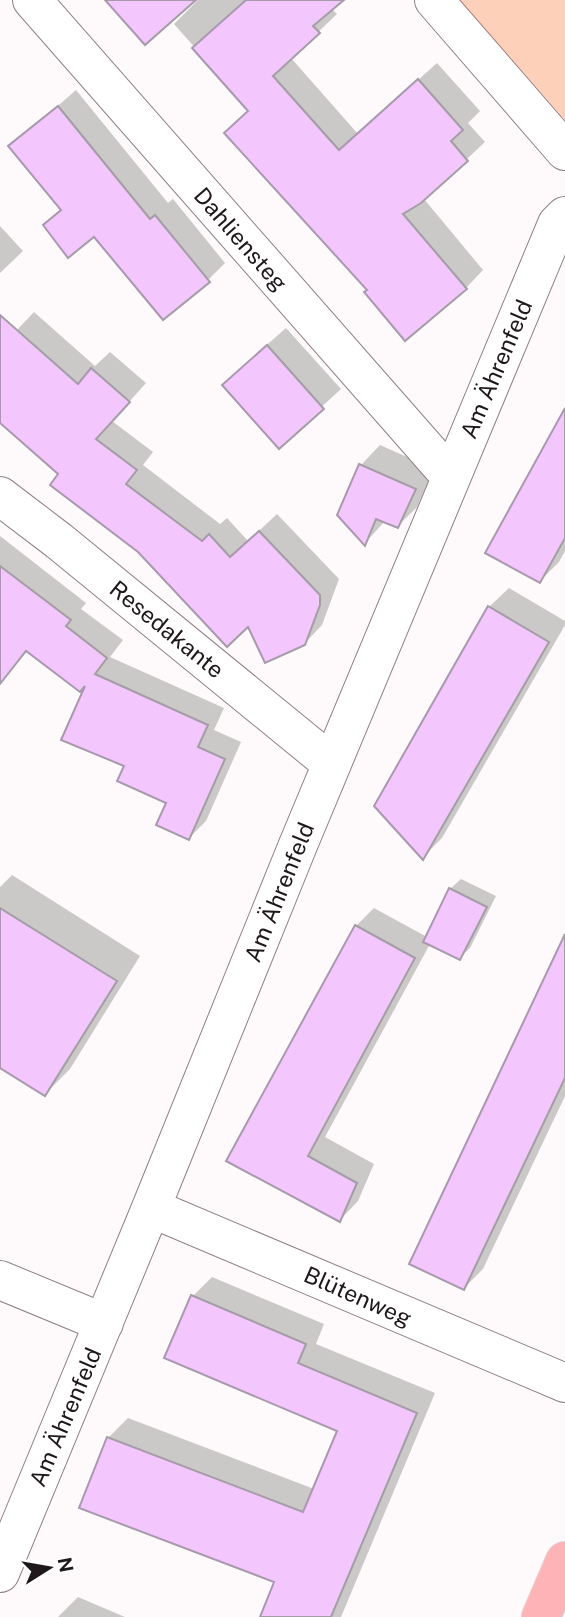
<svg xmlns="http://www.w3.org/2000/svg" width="565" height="1617" font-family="'Public Sans',sans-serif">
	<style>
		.green { fill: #fdd0b9 }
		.shadow { fill: #0003 }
		.building { fill: #f3c6fd; stroke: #a69ba9; stroke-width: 2 }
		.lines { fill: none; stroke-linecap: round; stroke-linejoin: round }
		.minor-casing { stroke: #907f86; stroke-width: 40 }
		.major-casing { stroke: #d7d5d6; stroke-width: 40 }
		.minor { stroke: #fff; stroke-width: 38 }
		.major { stroke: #feb3b6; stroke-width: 38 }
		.labels { text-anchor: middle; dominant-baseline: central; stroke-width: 5; stroke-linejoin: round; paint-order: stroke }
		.street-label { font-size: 23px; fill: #1f181b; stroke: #fff }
	</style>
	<rect width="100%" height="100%" fill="#fefafb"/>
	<path class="green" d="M 460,0 L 565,0 L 565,120 Z"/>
	<path class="shadow" d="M 198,0 L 338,0 L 331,8 L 337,14 L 291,58 L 358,134 L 437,63 L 480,111 L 468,123 L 485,142 L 424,199 L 483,270 L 466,288 L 369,290 L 250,110 L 174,24 Z
		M 76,90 L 168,203 L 173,199 L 225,263 L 208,280 L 94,235 L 45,225 L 61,209 L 11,147 Z
		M 0,226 L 23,251 L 0,273 Z
		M 34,312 L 95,366 L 110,352 L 146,383 L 112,421 L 153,452 L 143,465 L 220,524 L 227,518 L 248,541 L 277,514 L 339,579 L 322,625 L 304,644 L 249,624 L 61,474 L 0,420 L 0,348 Z
		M 286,328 L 341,389 L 279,446 L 242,367 Z
		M 565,412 L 565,551 L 559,562 L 540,581 Z
		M 380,445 L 434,469 L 417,507 L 398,526 L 385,521 L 365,543 L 339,514 L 361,465 Z
		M 0,536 L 86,603 L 81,609 L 123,640 L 110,657 L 224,708 L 214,730 L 241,742 L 206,821 L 189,838 L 169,802 L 89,681 L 28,650 L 9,670 L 0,663 Z
		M 509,588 L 565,621 L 565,625 L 442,838 L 423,857 L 489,607 Z
		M 12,875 L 140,956 L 70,1069 L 45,1094 L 0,1066 L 0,887 Z
		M 461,879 L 496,896 L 470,948 L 459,958 L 430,944 L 325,1137 L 374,1164 L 358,1201 L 340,1220 L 229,1160 L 356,926 L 374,908 L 427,937 L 450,889 Z
		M 565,937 L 565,1096 L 483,1269 L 464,1288 Z
		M 212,1277 L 324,1324 L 316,1344 L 435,1393 L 341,1617 L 262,1617 L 276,1581 L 108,1438 L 128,1418 L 314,1489 L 339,1430 L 193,1296 Z
		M 78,1597 L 125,1617 L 58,1617 Z"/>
	<path class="building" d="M 105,0 L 196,0 L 145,45 Z
		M 246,0 L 344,0 L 313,26 L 320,33 L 273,76 L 339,150 L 418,79 L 463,130 L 451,141 L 468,161 L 421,203 L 403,214 L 467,289 L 405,341 L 364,292 L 367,290 L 224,133 L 248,111 L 192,48 Z
		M 58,106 L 150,219 L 155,215 L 210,282 L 163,320 L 94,237 L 68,258 L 43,225 L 61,210 L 8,146 Z
		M 0,315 L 78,384 L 91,368 L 130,402 L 96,439 L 137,470 L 126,484 L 202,541 L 209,534 L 230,557 L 259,531 L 320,595 L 320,605 L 305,645 L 265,663 L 248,627 L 227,647 L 138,552 L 50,485 L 58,474 L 0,423 Z
		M 267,345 L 324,409 L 279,449 L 222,385 Z
		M 565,408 L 565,538 L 540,583 L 485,553 Z
		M 359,464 L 416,489 L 398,528 L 376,519 L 365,546 L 337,515 Z
		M 0,566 L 71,620 L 66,626 L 107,658 L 95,674 L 208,725 L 198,747 L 225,759 L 189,840 L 156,825 L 166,803 L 117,781 L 124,766 L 61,740 L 85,686 L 80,692 L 26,651 L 0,684 Z
		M 488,606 L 549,642 L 423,860 L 374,806 Z
		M 449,888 L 487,907 L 460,960 L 423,942 Z
		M 0,908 L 117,981 L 45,1096 L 0,1068 Z
		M 355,925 L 415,958 L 308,1156 L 357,1183 L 340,1222 L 226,1161 Z
		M 565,934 L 565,1078 L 464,1290 L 409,1264 Z
		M 191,1295 L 306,1344 L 298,1363 L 417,1413 L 331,1617 L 260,1617 L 274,1582 L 79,1508 L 107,1437 L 303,1512 L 337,1431 L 164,1358 Z"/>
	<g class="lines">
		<defs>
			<path id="minor" d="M 32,0 L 451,477
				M 434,0 L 565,151
				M 0,496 L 59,541 L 332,764
				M 151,1208 L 565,1383
				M 0,1280 L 104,1323
				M 0,1573 L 151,1208 L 298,845 L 557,224 L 565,216"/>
			<path id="major" d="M 541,1617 L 565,1561"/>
		</defs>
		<use href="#minor" class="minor-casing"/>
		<use href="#major" class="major-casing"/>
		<use href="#minor" class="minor"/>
		<use href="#major" class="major"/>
	</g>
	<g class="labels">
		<g class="street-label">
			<text transform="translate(241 239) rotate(49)">Dahliensteg</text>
			<text transform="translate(496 369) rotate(-67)">Am Ährenfeld</text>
			<text transform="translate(167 629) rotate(39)">Resedakante</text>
			<text transform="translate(279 892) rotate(-68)">Am Ährenfeld</text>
			<text transform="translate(358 1296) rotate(24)">Blütenweg</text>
			<text transform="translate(65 1417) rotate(-67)">Am Ährenfeld</text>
		</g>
	</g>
	<g transform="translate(49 1568) rotate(79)" stroke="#ffffff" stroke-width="5" paint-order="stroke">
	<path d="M0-5L12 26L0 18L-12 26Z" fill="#1f181b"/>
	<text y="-10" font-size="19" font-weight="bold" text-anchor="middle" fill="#1f181b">N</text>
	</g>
</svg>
